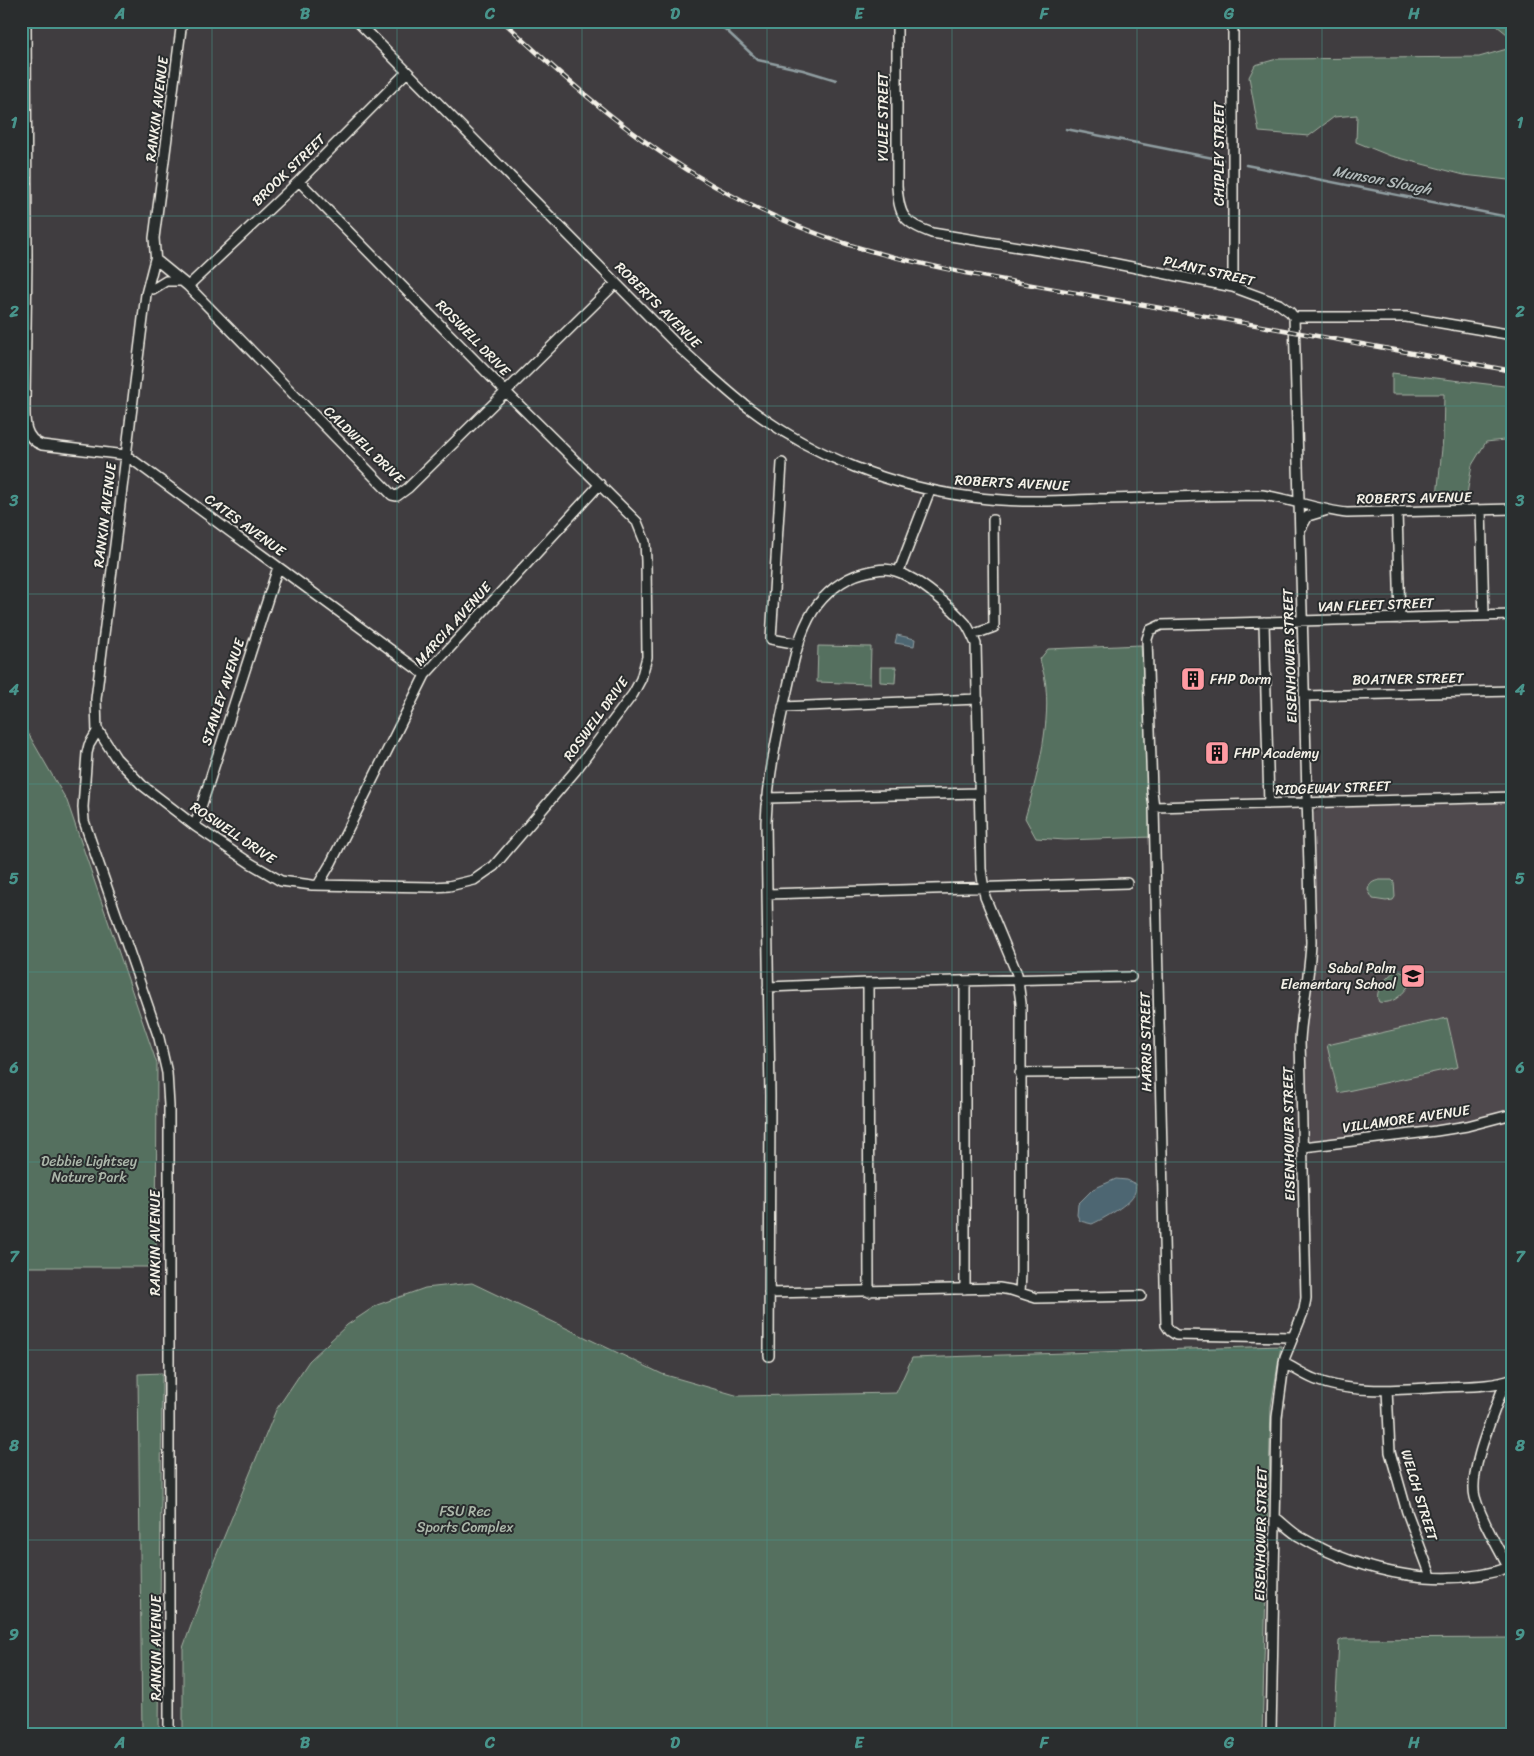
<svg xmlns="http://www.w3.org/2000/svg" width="1534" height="1756" font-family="Sriracha,sans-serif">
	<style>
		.built { fill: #4f484d }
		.green { fill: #55705e; stroke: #a4b0a3 }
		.water { fill: #4d6672; stroke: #909ea1 }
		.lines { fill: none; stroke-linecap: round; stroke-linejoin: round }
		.stream { stroke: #909ea1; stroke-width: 2.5 }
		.minor-casing { stroke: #f4f1e8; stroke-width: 12 }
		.minor { stroke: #2a2d2e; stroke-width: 9 }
		.rail-casing { stroke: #f4f1e8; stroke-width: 4.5 }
		.rail { stroke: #2a2d2e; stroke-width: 2.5; stroke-dasharray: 8; stroke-linecap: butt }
		.grid { fill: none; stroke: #48958c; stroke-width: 1; stroke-opacity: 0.55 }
		.labels { text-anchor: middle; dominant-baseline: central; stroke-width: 4; stroke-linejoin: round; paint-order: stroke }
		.street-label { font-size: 14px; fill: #f4f1e8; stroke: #2a2d2e }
		.poi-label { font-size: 14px; fill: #f4f1e8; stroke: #2a2d2e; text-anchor: start }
		.park-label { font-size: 14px; fill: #acb7aa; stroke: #2a2d2e }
		.water-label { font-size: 15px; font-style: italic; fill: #b1b9b9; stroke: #2a2d2e }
		.neatline { fill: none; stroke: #48958c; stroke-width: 2 }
		.grid-label { font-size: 16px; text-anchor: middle; font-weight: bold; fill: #48958c }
	</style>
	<rect width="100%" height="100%" fill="#403d40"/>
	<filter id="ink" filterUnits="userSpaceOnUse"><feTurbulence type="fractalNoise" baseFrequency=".02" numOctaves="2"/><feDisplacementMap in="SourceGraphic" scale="10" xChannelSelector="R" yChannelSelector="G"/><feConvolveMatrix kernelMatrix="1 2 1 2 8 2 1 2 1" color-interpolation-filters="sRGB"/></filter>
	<g filter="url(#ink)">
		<path class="built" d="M 1513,802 L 1513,1109 L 1473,1121 L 1447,1125 L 1312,1142 L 1309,1141 L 1305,1036 L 1316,952 L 1314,813 L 1320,808 Z"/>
		<path class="green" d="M 1491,21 L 1513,21 L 1513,39 Z
			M 1507,49 L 1513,53 L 1513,183 L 1508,180 L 1464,175 L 1388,155 L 1356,142 L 1357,115 L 1334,117 L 1309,136 L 1259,132 L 1249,77 L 1255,65 L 1277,59 L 1479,57 Z
			M 1392,373 L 1513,387 L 1513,439 L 1486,442 L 1472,465 L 1467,494 L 1458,499 L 1437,496 L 1443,439 L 1444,394 L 1392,394 Z
			M 1141,645 L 1153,837 L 1065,840 L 1036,838 L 1025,818 C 1036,782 1050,727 1046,689 C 1046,679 1042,669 1040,659 L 1048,649 Z
			M 818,646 L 871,647 L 870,684 L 817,682 Z
			M 880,667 L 896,667 L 895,683 L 880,682 Z
			M 21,721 L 67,801 L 157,1064 L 156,1267 L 21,1267 Z
			M 1380,880 L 1392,880 L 1394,882 L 1395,897 L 1393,900 L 1386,901 L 1373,899 L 1368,890 C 1369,883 1374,881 1380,880 Z
			M 1397,970 L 1408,975 L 1412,981 C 1404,993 1394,1005 1379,1002 C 1373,991 1387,976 1397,970 Z
			M 1447,1018 L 1458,1067 L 1338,1093 L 1327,1045 Z
			M 472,1283 L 662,1374 L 739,1396 L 896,1393 L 912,1358 L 1281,1346 L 1271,1407 L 1262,1735 L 183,1735 L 183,1648 L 214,1561 L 276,1410 L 309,1361 L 347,1325 L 377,1305 L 425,1288 Z
			M 162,1373 L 159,1735 L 142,1735 L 138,1374 Z
			M 1513,1638 L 1513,1735 L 1334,1735 L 1339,1641 L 1344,1639 Z"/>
		<path class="water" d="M 897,635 L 915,639 L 914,646 L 895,643 Z
			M 1116,1179 L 1127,1180 L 1136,1184 C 1135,1187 1136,1190 1135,1192 C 1131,1204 1103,1219 1092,1224 L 1080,1221 L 1077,1215 L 1078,1204 L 1093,1189 Z"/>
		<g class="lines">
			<path class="stream" d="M 711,21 L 726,30 L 758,60 L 803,70 L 836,80
				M 1066,129 L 1223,160
				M 1246,165 L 1513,218"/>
			<defs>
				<path id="minor" d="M 26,21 L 27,258 L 25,399 C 25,417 22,438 42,445 L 126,455 L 425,675
					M 357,21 L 681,349 C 704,369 725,390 749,408 C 814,457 892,487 972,497 C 1013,503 1058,501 1100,499 C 1154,498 1208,495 1262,495 C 1291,499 1318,510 1347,513 L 1513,509
					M 897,21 L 897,186 C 899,215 903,223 932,233 L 1081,257 L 1233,287 L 1279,304 L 1290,312 L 1294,317
					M 155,259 L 188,286 L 392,495 L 397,496 L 408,488 L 616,283
					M 156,264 L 154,238 L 182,21
					M 188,286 L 299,181 L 407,72
					M 1233,287 L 1233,21
					M 153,289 L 166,281 L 180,281
					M 1294,317 L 1406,317 L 1513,335
					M 782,463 L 771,639 L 799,644
					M 1481,510 L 1484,615
					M 1397,512 L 1400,619
					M 1300,530 L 1308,516 L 1328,510
					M 899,571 L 930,490
					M 1264,622 L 1269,804
					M 972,635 L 994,627 L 993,520
					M 1304,696 L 1513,691
					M 783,707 L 978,699
					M 98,730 L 116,758 L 142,785 L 195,826 L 250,863 L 281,881 L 312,885 L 433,887 L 449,886 L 474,880 L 494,866 L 576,770 L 633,694 L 641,679 L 647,657 L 646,561 L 645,542 L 637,522 L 506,392 L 299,181
					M 98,730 L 89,745 L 87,753 L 83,807 L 84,821 L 159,1038 L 167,1073 L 169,1106 L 169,1735
					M 97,734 L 96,699 L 146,294 L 155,259
					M 767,798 L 979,793
					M 1154,807 L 1513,797
					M 195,826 L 278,567
					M 318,885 L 331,863 L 425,675 L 600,484
					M 767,894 L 1127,883
					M 868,983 L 869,1292
					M 768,987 L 868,983 L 1131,977
					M 1020,1073 L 1134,1072
					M 1303,1147 L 1436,1131 L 1467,1126 L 1513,1114
					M 965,1289 L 965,981
					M 769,1293 L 999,1288 L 1011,1290 L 1036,1298 L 1141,1296
					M 1292,1337 L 1176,1335 L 1170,1331 L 1166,1325 L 1154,807 L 1152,791 L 1147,639 L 1150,630 L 1161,625 L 1513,615
					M 769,1356 L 770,1095 L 766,822 C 768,777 777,734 787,691 C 793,664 798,635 813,611 C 824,594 843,578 863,573 C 881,568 891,567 907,576 C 926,585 952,608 966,624 C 970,630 973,637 976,644 L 981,869 L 985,897 L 1017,974 L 1021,1003 L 1021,1272 L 1020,1293
					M 1284,1363 C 1294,1368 1304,1375 1314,1379 C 1351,1395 1405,1389 1444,1387 C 1467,1386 1492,1387 1513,1379
					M 1505,1382 C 1496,1409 1468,1470 1475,1497 C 1482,1522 1497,1545 1508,1567
					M 1387,1390 L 1390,1452 L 1407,1512 L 1431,1576
					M 1275,1517 C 1284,1524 1292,1533 1302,1538 C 1362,1573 1446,1591 1513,1566
					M 1271,1735 L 1277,1417 L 1285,1357 L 1304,1310 L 1306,1298 L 1300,1040 C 1302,1007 1310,975 1311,942 L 1294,317"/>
			</defs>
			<use href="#minor" class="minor-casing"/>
			<use href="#minor" class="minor"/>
			<defs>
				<path id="rail" d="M 503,21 C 606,119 706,199 844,243 C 883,256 924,264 965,273 L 1513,371"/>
			</defs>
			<use href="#rail" class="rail-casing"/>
			<use href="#rail" class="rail"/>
		</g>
	</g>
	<path class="grid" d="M 212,21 L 212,1735M 397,21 L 397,1735M 582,21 L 582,1735M 767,21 L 767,1735M 952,21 L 952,1735M 1137,21 L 1137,1735M 1322,21 L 1322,1735M 21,216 L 1513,216M 21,406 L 1513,406M 21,594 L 1513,594M 21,784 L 1513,784M 21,972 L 1513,972M 21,1162 L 1513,1162M 21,1350 L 1513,1350M 21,1540 L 1513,1540"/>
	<defs>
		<symbol id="building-square" viewBox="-11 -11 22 22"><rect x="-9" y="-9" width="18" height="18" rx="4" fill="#ff9aa2" stroke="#2a2d2e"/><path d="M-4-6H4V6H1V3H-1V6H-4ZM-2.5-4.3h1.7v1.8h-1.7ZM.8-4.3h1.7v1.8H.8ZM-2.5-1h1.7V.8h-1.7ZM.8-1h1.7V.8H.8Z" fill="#111"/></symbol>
		<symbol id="school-square" viewBox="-11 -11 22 22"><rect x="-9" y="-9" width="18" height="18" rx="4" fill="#ff9aa2" stroke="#2a2d2e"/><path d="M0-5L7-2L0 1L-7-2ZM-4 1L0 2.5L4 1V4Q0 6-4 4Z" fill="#111"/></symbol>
	</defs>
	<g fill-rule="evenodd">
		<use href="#building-square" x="1179" y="665" width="28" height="28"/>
		<use href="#building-square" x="1203" y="739" width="28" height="28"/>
		<use href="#school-square" x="1399" y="962" width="28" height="28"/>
	</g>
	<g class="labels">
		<g class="street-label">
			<text transform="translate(157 109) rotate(-83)">RANKIN AVENUE</text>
			<text transform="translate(883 117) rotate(-90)">YULEE STREET</text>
			<text transform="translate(1219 154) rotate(-90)">CHIPLEY STREET</text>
			<text transform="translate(289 170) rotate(-44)">BROOK STREET</text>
			<text transform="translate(1209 271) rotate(13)">PLANT STREET</text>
			<text transform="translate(658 305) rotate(45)">ROBERTS AVENUE</text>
			<text transform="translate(473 338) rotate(46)">ROSWELL DRIVE</text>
			<text transform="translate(364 445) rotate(44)">CALDWELL DRIVE</text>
			<text transform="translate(1012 483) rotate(3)">ROBERTS AVENUE</text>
			<text transform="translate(1414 498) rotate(-1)">ROBERTS AVENUE</text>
			<text transform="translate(105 515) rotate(-83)">RANKIN AVENUE</text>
			<text transform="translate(245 525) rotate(36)">CATES AVENUE</text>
			<text transform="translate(1376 605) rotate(-2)">VAN FLEET STREET</text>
			<text transform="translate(453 624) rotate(-48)">MARCIA AVENUE</text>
			<text transform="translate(1290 656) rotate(-92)">EISENHOWER STREET</text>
			<text transform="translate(1408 679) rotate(-1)">BOATNER STREET</text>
			<text transform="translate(223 692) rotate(-72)">STANLEY AVENUE</text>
			<text transform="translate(596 719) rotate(-54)">ROSWELL DRIVE</text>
			<text transform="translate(1333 788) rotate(-2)">RIDGEWAY STREET</text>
			<text transform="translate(233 833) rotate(34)">ROSWELL DRIVE</text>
			<text transform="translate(1146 1042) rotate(-91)">HARRIS STREET</text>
			<text transform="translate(1406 1119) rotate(-8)">VILLAMORE AVENUE</text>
			<text transform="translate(1289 1134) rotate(-91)">EISENHOWER STREET</text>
			<text transform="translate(155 1243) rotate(-90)">RANKIN AVENUE</text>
			<text transform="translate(1419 1495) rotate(73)">WELCH STREET</text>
			<text transform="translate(1261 1534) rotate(-89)">EISENHOWER STREET</text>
			<text transform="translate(156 1648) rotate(-90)">RANKIN AVENUE</text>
		</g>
		<g class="poi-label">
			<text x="1210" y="679">FHP Dorm</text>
			<text x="1234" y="753">FHP Academy</text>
			<text x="1396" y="968" text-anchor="end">Sabal Palm<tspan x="1396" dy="16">Elementary School</tspan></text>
		</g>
		<g class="park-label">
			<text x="89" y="1161">Debbie Lightsey<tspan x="89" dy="16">Nature Park</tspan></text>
			<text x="465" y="1511">FSU Rec<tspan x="465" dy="16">Sports Complex</tspan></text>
		</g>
		<g class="water-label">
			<text transform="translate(1382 180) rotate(11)">Munson Slough</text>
		</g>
	</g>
	<rect width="1534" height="1756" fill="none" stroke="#2a2d2e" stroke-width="55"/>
	<rect x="28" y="28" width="1478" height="1700" class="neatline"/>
	<g class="grid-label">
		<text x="120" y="19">A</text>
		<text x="305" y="19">B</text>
		<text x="490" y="19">C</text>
		<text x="675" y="19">D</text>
		<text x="859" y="19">E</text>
		<text x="1044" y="19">F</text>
		<text x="1229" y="19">G</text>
		<text x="1414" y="19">H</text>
		<text x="14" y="128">1</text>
		<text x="1520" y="128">1</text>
		<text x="14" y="317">2</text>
		<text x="1520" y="317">2</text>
		<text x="14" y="506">3</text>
		<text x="1520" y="506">3</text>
		<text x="14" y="695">4</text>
		<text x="1520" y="695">4</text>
		<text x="14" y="884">5</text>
		<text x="1520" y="884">5</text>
		<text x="14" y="1073">6</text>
		<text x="1520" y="1073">6</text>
		<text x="14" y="1262">7</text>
		<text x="1520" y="1262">7</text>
		<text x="14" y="1451">8</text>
		<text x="1520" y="1451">8</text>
		<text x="14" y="1640">9</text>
		<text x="1520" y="1640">9</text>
		<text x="120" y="1748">A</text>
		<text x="305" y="1748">B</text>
		<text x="490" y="1748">C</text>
		<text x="675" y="1748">D</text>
		<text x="859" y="1748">E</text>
		<text x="1044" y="1748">F</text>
		<text x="1229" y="1748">G</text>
		<text x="1414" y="1748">H</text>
	</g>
</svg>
